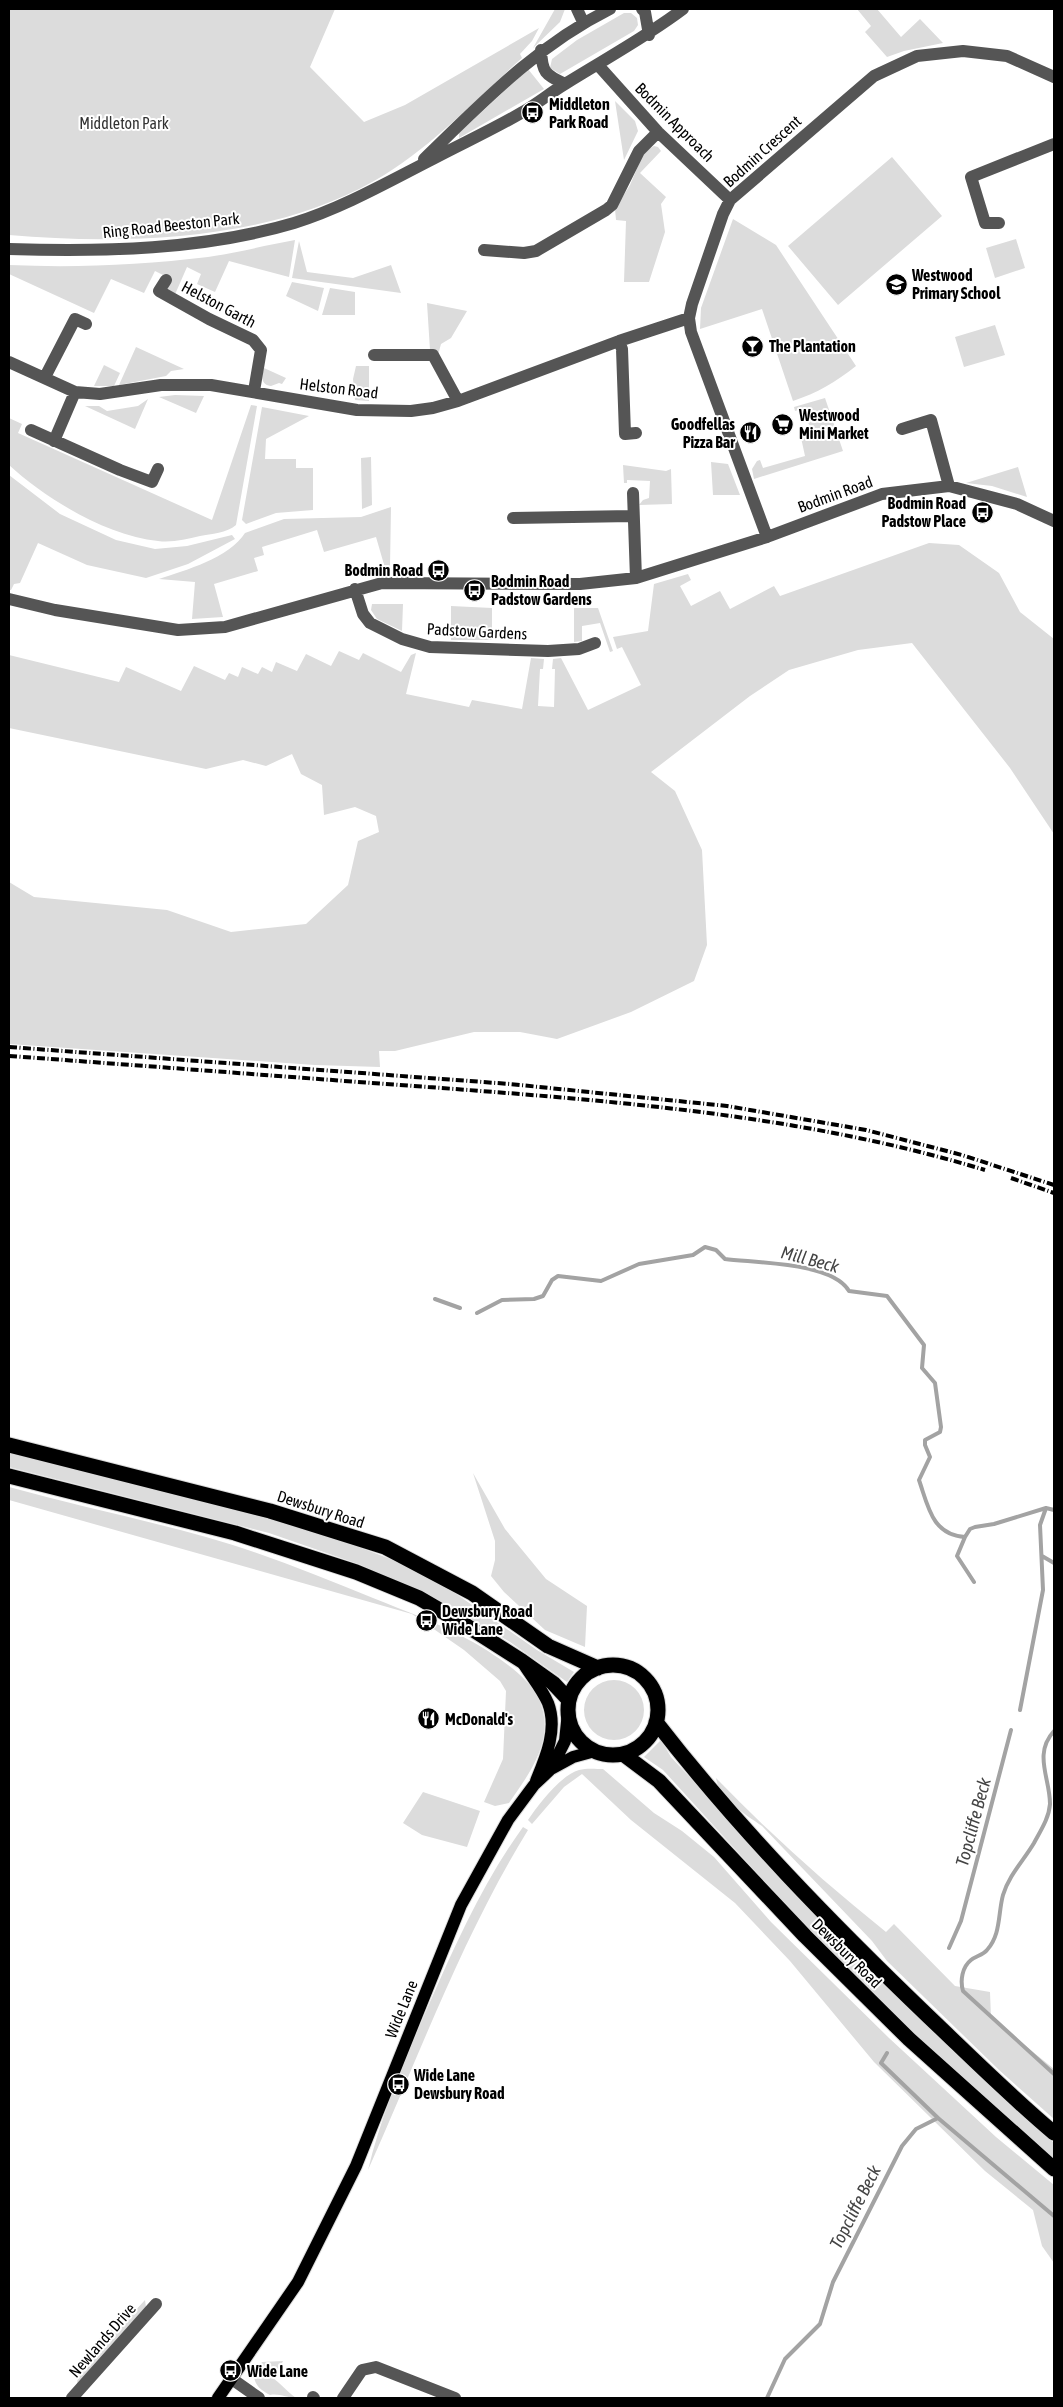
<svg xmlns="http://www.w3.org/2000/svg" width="1063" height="2407" font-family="'Asap Condensed',sans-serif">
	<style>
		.green { fill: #dcdcdc }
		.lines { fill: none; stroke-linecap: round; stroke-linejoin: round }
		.stream { stroke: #a3a3a3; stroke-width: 4 }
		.major-casing { stroke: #dbdbdb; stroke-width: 14 }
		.highway-casing { stroke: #dbdbdb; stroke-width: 17 }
		.minor { stroke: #555; stroke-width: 12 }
		.major { stroke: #000; stroke-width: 12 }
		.highway { stroke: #000; stroke-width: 15 }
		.rail { stroke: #000; stroke-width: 4; stroke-dasharray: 8 2.5 1 2.5; stroke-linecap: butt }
		.labels { text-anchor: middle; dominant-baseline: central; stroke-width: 4; stroke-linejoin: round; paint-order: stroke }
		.poi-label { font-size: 16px; font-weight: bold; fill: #000; stroke: #fff; text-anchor: start }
		.street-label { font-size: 16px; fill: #000; stroke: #fff }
		.park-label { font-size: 16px; fill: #333; stroke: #fff }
		.water-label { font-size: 18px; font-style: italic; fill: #444; stroke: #fff }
	</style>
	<rect width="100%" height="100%" fill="#fff"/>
	<path class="green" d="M 9,9 L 335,9 L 310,67 L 364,122 L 405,105 L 539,28 L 532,41 L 520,54 L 522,58 C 475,100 430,149 374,181 C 269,241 126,245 9,235 Z
		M 555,9 L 565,9 L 560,22 L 533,48 Z
		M 857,9 L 877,9 L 901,37 L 920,19 L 943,43 L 904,51 L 887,57 L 865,32 L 871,26 Z
		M 624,13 L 631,13 L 637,18 L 638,25 L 634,31 L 560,74 L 550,68 L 552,59 L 577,40 Z
		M 528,69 L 544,89 L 459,138 L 459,133 Z
		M 615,101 L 635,121 L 638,131 L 624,160 Z
		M 654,146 L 658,147 L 661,151 L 640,173 L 666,197 L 661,204 L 665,232 L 649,282 L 624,282 L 626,221 L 616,220 L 615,209 L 630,185 L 644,152 Z
		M 892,157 L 942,216 L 838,305 L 788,246 Z
		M 733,219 L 776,245 L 856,366 C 836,382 817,393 793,401 L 762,309 L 700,329 L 701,308 Z
		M 1016,239 L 1025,268 L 995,278 L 986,248 Z
		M 295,240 L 289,277 L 229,261 L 215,292 L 197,284 L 201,274 L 187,267 L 173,299 L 166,295 L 171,279 L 155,271 L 144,293 L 111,279 L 94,313 L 9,274 L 9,265 C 75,268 142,265 208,257 C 237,253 266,245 295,240 Z
		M 299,241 L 307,272 L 353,278 L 391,265 L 401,293 L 292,278 Z
		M 292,282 L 324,288 L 318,311 L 286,296 Z
		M 330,288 L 355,292 L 355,315 L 322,315 Z
		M 427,303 L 467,311 L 451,338 L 441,344 L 438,355 L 430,350 Z
		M 995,325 L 1005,355 L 964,367 L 955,337 Z
		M 136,347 L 184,369 L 171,371 L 166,376 L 119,385 Z
		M 104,365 L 120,373 L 114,386 L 94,386 Z
		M 356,366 L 369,366 L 369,401 L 355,400 L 353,379 Z
		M 264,368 L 286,378 L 282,384 L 279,383 L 271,386 C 260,385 262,376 264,368 Z
		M 175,395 L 204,396 L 196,413 L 159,397 Z
		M 825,398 L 843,451 L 754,479 L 752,469 L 757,461 L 760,460 L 763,468 L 805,456 L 800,433 L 811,429 L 802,409 L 795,411 L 794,407 Z
		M 148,399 L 135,429 L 85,406 L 99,406 L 107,411 L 138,406 Z
		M 251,405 L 257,406 L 236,525 C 227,533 211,534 200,536 C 186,539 172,543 158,541 C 107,536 46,499 9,465 L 9,418 L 22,424 L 18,433 L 212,520 Z
		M 262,407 L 309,416 L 266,439 L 265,459 L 296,459 L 296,468 L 313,468 L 313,510 L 276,513 L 246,524 L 242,520 Z
		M 371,457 L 372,505 L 362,509 L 361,458 Z
		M 711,462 L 728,464 L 740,495 L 713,495 Z
		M 623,465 L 666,471 L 671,469 L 672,504 L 639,505 L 643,500 L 649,498 L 650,481 L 627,480 L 627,483 L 624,483 Z
		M 1018,467 L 1027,497 L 992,486 L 966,483 Z
		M 9,475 L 60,514 L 116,540 L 155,549 L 187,546 L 232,535 L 235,539 L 188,564 L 146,578 L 87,565 L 38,543 L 20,583 L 14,584 L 11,590 L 9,590 Z
		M 391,507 L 390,567 L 385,568 L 376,537 L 324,552 L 317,530 L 262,547 L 264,555 L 254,558 L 258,571 L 214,584 L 223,617 L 192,619 L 195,582 L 159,579 C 186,570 229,558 245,533 L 284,519 L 361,517 Z
		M 929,543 L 959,545 L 999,573 L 1020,612 L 1054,639 L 1054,834 L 1010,768 L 912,643 L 858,650 L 789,670 L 750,696 L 651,772 L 675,791 L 702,850 L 707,945 L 694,981 L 631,1012 L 557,1039 L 520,1032 L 474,1032 L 395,1051 L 379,1051 L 380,1067 L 315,1065 L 9,1044 L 9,882 L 34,897 L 167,910 L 231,932 L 306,924 L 348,885 L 358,841 L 379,832 L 376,816 L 355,807 L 324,815 L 322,785 L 301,774 L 292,754 L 266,766 L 243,760 L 206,769 L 9,728 L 9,655 L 119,682 L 126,667 L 181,691 L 194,666 L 225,680 L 229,673 L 238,677 L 242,667 L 258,674 L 262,667 L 272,672 L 276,662 L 297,671 L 306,654 L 331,666 L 339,651 L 359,660 L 363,653 L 401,672 L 411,655 L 416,653 L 406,694 L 469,707 L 472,700 L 522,709 L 531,658 L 544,659 L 543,669 L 540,669 L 538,706 L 554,707 L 555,669 L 552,669 L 553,659 L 561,658 L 588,710 L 641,685 L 622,647 L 617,649 L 613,637 L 648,631 L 654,584 L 688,574 L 691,580 L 680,586 L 691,606 L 720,591 L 730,609 L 774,586 L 780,596 Z
		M 372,604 L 403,604 L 402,631 L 377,619 L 371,610 Z
		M 451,606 L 492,608 L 492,640 L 451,640 Z
		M 574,608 L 598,608 L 613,651 L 610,652 L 600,623 L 582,626 L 582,641 L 574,642 Z
		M 9,1450 L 293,1522 L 393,1560 L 452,1591 L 537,1650 L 574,1672 L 567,1682 L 510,1642 L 444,1603 L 361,1565 L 269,1533 L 9,1467 Z
		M 473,1473 L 505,1529 L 546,1579 L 587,1606 L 585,1647 L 545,1630 L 504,1592 L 491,1576 L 495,1560 L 495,1541 Z
		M 9,1487 C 74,1505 141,1519 206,1537 C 263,1553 318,1576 373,1598 C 405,1611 439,1623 469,1640 C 490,1651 528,1676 538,1697 C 557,1738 531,1771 509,1803 L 495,1806 L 484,1802 L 503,1759 L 506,1691 L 500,1681 L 464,1650 L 412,1614 L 9,1500 Z
		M584 1710a30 30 0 1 1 60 0a30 30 0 1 1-60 0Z
		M 661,1740 L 671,1757 L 697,1785 C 811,1910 927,2032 1054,2143 L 1054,2162 C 987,2102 920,2042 857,1978 C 790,1911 727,1840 663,1770 L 644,1757 Z
		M 603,1769 L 654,1813 L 682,1831 L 714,1857 L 771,1922 L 889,2038 L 996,2137 L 1054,2185 L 1054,2263 L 1042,2246 L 1033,2210 L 985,2171 L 874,2062 L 790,1961 L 735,1903 L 631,1820 L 582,1774 L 564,1787 L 532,1824 L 528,1820 C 538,1805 561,1775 579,1770 C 586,1768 596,1769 603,1769 Z
		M 716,1778 C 769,1833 826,1884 886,1932 L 894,1924 L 955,1986 L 990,1992 L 991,2018 L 1054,2069 L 1054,2119 L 999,2070 L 887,1961 L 872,1941 L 762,1826 C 745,1814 719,1799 716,1778 Z
		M 423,1792 L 480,1811 L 467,1847 L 422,1835 L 403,1823 Z
		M 523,1827 L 528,1830 C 462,1937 419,2056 368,2170 C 382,2112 406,2057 430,2002 C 457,1941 484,1881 523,1827 Z
		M 145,2300 L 146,2307 L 77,2385 L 79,2361 L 110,2327 L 133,2313 Z
		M 283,2361 L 279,2369 L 275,2369 L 270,2376 C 281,2383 286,2391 296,2398 C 287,2398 279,2393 270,2395 C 261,2390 255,2386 254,2376 L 262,2362 Z"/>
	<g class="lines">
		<path class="stream" d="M 435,1299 L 460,1308
			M 477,1313 L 502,1300 L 534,1299 L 543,1296 L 552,1280 L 558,1276 L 601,1281 L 639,1264 L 693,1255 L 705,1247 L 716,1250 L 725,1259 C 756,1263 832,1262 849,1291 L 887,1296 L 924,1345 L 922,1368 L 935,1383 L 941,1427 L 940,1432 L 925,1440 L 925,1445 L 930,1457 L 919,1480 C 928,1506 932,1535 965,1537 L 970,1529 L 975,1527 L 994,1524 L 1046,1508 L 1054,1510
			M 965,1537 L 957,1556 L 974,1582
			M 1042,1556 L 1054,1563
			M 1020,1710 L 1043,1590 L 1040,1525 L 1046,1508
			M 1054,1731 C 1033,1754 1050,1778 1050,1804 C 1049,1818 1041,1830 1034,1843 C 1024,1860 1009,1875 1003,1895 C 998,1913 1001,1935 987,1950 C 983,1955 976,1956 971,1960 C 962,1967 960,1981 963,1991 L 1054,2074
			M 949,1948 L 961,1921 L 1011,1730
			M 938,2118 L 1054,2216
			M 767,2398 L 785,2359 L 820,2324 L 833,2282 L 902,2146 L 916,2129 L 938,2118 L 881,2063 L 887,2053"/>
		<defs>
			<path id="major" d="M 523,1663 C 531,1676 542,1689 548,1703 C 558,1729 546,1757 536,1781
				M 551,1769 L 565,1741 L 568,1712
				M 218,2398 L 298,2282 L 356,2166 L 461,1905 L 508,1820 L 534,1785 L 551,1769 L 573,1757 L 595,1751"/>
			<path id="highway" d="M 9,1445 L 270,1511 L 385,1547 L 472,1593 L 548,1646 L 598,1668
				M 9,1476 L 235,1533 L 356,1572 L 419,1598 L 467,1626 L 522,1661 L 553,1683 L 569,1700
				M568 1710a45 45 0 1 1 90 0a45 45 0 1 1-90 0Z
				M 656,1722 C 738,1828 833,1925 929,2017 C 970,2056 1011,2097 1054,2133
				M 623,1754 L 659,1781 L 805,1936 L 909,2039 L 1054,2169"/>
		</defs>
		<use href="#major" class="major-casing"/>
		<use href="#highway" class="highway-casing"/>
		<path class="minor" d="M 577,9 L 583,22
			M 642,9 L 645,12 L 649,35
			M 541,50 C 542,72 545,75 565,84
			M 598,65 L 658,132 L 730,200
			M 424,159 C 483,102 536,46 610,9
			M 999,223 L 985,223 L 971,177 L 1054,144
			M 9,249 C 103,252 203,250 294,223 C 342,208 386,183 431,160 C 461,144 492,130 521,113 C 537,104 550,93 565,84 C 605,59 646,37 683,9
			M 484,250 L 524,253 L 536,251 L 606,210 L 612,205 L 639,151 L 658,132
			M 166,280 L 159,291 L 209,319 L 253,340 L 261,350 L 254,391
			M 619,341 L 622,349 L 625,434 L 636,433
			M 374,355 L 433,355 L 458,401
			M 9,362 L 75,392 L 100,394 L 161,385 L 211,385 L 357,410 L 411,411 L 433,408 L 458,401 L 619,341 L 689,318
			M 45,377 L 75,319 L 86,324
			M 902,429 L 931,420 L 949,486
			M 31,430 L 120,470 L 152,482 L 158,469
			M 54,441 L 75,392
			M 633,493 L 636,578
			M 513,518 L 632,516
			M 767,537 L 691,332 L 689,318 L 692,304 L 723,214 L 730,200 L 874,76 L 917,56 L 963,51 L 1007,56 L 1054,77
			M 355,589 L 363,614 L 370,623 L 402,639 L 430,647 L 548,651 L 579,649 L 595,643
			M 9,599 L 55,610 L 178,630 L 225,627 L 382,583 L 580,584 L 636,578 L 767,537 L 882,494 L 949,486 L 1017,504 L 1054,521
			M 232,2379 L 259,2398
			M 313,2397 L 314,2398
			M 72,2398 L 156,2304
			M 343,2398 L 362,2370 L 376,2367 L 455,2398"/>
		<use href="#major" class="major"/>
		<use href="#highway" class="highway"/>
		<path class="rail" d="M 9,1047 L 510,1084 L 727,1106 L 866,1130 L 962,1155 L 1054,1185
			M 9,1056 C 149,1066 288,1077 428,1087 C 616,1101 804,1115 985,1170
			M 1011,1178 L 1054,1193"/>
	</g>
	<defs>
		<symbol id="bus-disc" viewBox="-11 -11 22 22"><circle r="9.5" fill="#000" stroke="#fff"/><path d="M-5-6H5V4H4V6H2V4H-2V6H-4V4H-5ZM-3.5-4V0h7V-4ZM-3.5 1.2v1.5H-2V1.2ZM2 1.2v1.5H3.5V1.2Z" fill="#fff"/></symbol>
		<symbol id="school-disc" viewBox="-11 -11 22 22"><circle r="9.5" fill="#000" stroke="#fff"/><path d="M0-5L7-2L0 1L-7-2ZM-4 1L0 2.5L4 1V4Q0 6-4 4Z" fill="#fff"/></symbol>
		<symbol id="bar-disc" viewBox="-11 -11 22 22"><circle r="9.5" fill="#000" stroke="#fff"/><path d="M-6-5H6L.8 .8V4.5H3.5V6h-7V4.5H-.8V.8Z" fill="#fff"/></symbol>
		<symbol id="supermarket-disc" viewBox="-11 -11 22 22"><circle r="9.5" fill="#000" stroke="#fff"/><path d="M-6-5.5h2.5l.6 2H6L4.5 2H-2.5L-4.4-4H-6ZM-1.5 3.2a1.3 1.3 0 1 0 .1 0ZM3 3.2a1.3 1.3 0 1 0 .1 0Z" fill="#fff"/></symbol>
		<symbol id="restaurant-disc" viewBox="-11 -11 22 22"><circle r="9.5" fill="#000" stroke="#fff"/><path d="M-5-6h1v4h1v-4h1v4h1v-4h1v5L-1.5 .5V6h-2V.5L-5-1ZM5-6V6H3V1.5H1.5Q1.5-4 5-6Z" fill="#fff"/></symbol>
	</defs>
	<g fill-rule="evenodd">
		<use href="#bus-disc" x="520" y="100" width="25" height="25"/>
		<use href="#school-disc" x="884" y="272" width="25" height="25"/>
		<use href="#bar-disc" x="740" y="334" width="25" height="25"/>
		<use href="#supermarket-disc" x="770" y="412" width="25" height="25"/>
		<use href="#restaurant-disc" x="738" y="420" width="25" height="25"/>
		<use href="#bus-disc" x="970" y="500" width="25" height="25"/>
		<use href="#bus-disc" x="426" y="558" width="25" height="25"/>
		<use href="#bus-disc" x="462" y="578" width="25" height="25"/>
		<use href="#bus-disc" x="414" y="1608" width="25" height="25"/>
		<use href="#restaurant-disc" x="416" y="1706" width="25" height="25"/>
		<use href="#bus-disc" x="386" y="2072" width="25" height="25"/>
		<use href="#bus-disc" x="218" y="2358" width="25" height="25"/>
	</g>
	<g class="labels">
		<g class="poi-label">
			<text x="549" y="104">Middleton<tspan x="549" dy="18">Park Road</tspan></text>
			<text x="912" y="275">Westwood<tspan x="912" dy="18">Primary School</tspan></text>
			<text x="769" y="346">The Plantation</text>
			<text x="799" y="415">Westwood<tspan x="799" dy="18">Mini Market</tspan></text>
			<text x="735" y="424" text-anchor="end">Goodfellas<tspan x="735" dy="18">Pizza Bar</tspan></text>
			<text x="966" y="503" text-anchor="end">Bodmin Road<tspan x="966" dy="18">Padstow Place</tspan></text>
			<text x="423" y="570" text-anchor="end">Bodmin Road</text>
			<text x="491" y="581">Bodmin Road<tspan x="491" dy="18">Padstow Gardens</tspan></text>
			<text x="442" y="1611">Dewsbury Road<tspan x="442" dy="18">Wide Lane</tspan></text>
			<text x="445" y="1719">McDonald's</text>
			<text x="414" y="2075">Wide Lane<tspan x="414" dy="18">Dewsbury Road</tspan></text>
			<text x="247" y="2371">Wide Lane</text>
		</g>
		<g class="street-label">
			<text transform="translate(675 122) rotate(45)">Bodmin Approach</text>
			<text transform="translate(762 151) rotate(-42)">Bodmin Crescent</text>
			<text transform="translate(171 225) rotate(-6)">Ring Road Beeston Park</text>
			<text transform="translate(219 304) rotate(28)">Helston Garth</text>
			<text transform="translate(339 388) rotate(7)">Helston Road</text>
			<text transform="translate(835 494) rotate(-20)">Bodmin Road</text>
			<text transform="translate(477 631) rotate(3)">Padstow Gardens</text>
			<text transform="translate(321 1509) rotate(18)">Dewsbury Road</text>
			<text transform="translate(847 1953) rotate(45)">Dewsbury Road</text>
			<text transform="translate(401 2009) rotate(-68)">Wide Lane</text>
			<text transform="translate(102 2340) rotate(-49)">Newlands Drive</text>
		</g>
		<g class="park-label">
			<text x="124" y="123">Middleton Park</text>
		</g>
		<g class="water-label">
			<text transform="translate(810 1259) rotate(15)">Mill Beck</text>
			<text transform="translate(973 1822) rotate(-75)">Topcliffe Beck</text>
			<text transform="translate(855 2207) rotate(-63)">Topcliffe Beck</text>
		</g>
	</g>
	<rect width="1063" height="2407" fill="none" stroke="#000000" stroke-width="20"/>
</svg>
